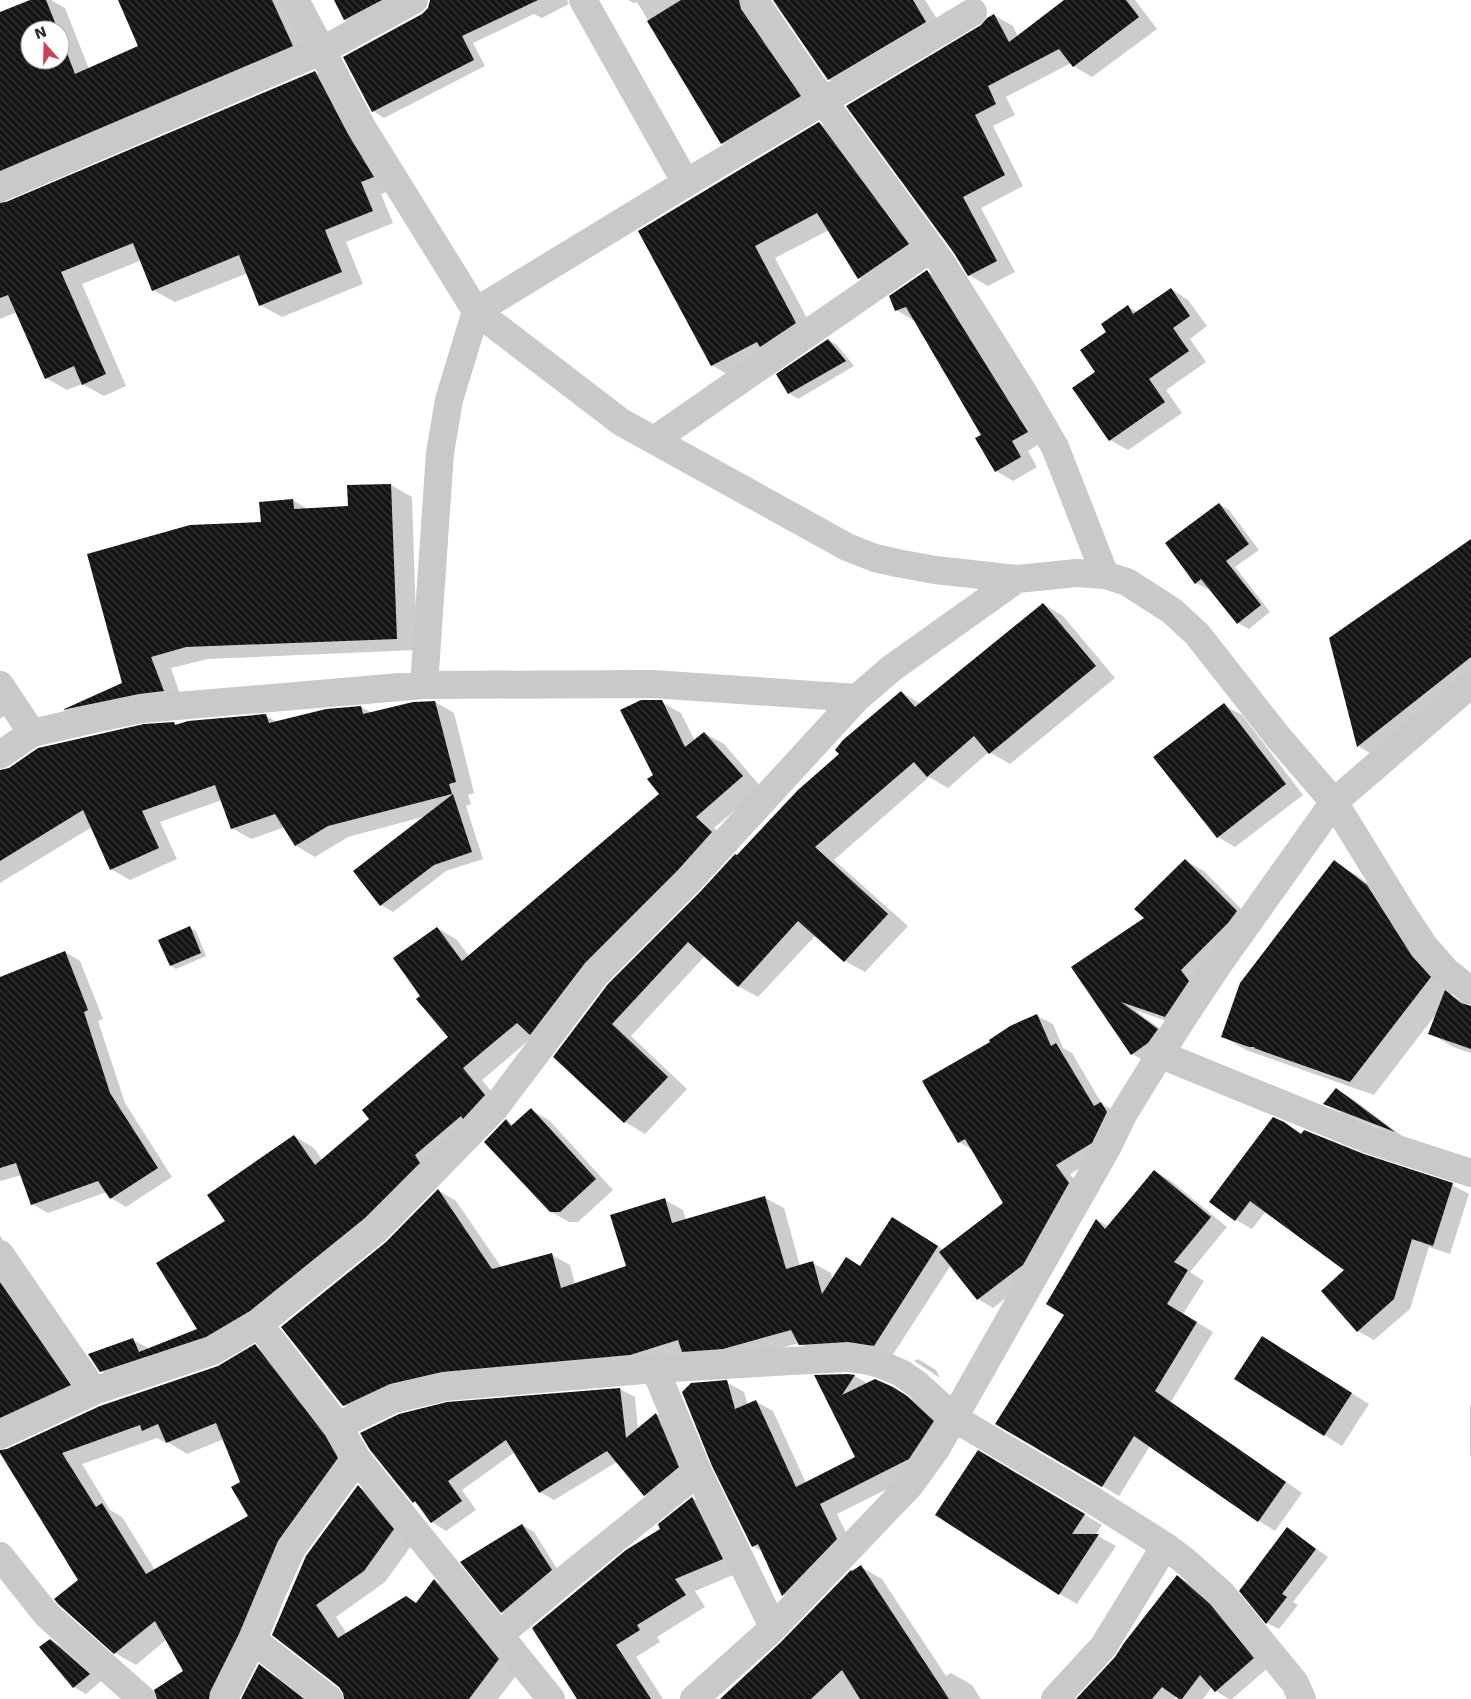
<svg xmlns="http://www.w3.org/2000/svg" width="1471" height="1699" font-family="'DejaVu Sans',sans-serif">
	<style>
		.shadow { fill: #0003; fill-rule: evenodd }
		.building { fill: url(#building-back-hatch); fill-rule: evenodd }
		.lines { fill: none; stroke-linecap: round; stroke-linejoin: round }
		.minor { stroke: #c9c9c9; stroke-width: 28 }
	</style>
	<defs>
		<pattern id="building-back-hatch" width="6" height="6" patternUnits="userSpaceOnUse" patternTransform="scale(1.25)"><rect width="6" height="6" fill="#131313"/><path d="M-1 5l2 2M0 0l6 6M5-1l2 2" fill="none" stroke="#363636"/></pattern>
	</defs>
	<rect width="100%" height="100%" fill="#fff"/>
	<path class="shadow" d="M 33,0 L 51,0 L 65,8 L 89,69 L 140,46 L 119,0 L 287,0 L 313,58 L 5,199 L 6,204 L 315,72 L 336,84 L 395,189 L 381,194 L 393,223 L 346,242 L 363,284 L 282,317 L 260,305 L 248,273 L 175,302 L 153,290 L 142,260 L 82,284 L 126,386 L 104,396 L 82,384 L 67,390 L 46,378 L 17,312 L 0,319 L 0,21 ZM 30,30 L 60,30 L 60,60 L 30,60 Z
		M 336,0 L 425,0 L 367,32 L 345,20 Z
		M 469,0 L 567,0 L 569,4 L 542,18 L 534,14 L 473,43 L 485,66 L 384,118 L 373,111 Z
		M 628,0 L 764,0 L 820,108 L 742,155 L 722,143 L 637,2 L 634,3 Z
		M 774,0 L 925,0 L 946,33 L 849,91 L 829,79 Z
		M 1066,0 L 1135,0 L 1157,29 L 1092,77 L 1073,66 L 1071,63 L 1006,97 L 1015,115 L 993,126 L 1023,186 L 981,208 L 1015,272 L 988,286 L 969,275 L 955,252 L 982,26 L 994,15 L 1013,26 L 1018,37 Z
		M 819,123 L 841,136 L 929,257 L 881,291 L 859,278 L 829,230 L 775,258 L 816,335 L 733,378 L 712,365 L 639,231 Z
		M 927,271 L 944,281 L 1044,441 L 1028,451 L 1037,467 L 1013,481 L 996,471 L 982,436 L 915,319 L 913,320 L 896,310 Z
		M 1171,289 L 1188,300 L 1207,326 L 1190,339 L 1206,362 L 1166,390 L 1182,413 L 1128,450 L 1110,440 L 1097,372 L 1108,332 L 1128,307 L 1137,312 Z
		M 828,340 L 837,345 L 854,366 L 798,399 L 789,393 Z
		M 391,485 L 412,497 L 417,650 L 208,659 L 171,668 L 183,703 L 83,721 L 64,710 L 123,683 L 262,523 L 293,500 L 309,510 L 349,507 Z
		M 1219,504 L 1229,510 L 1259,550 L 1235,567 L 1270,612 L 1249,629 L 1238,623 L 1209,587 L 1207,589 L 1196,583 Z
		M 1471,541 L 1471,687 L 1380,759 L 1358,746 L 1331,639 Z
		M 1043,604 L 1063,616 L 1115,678 L 1010,764 L 989,752 L 948,788 L 929,777 L 834,860 L 908,926 L 865,972 L 845,961 L 816,935 L 758,997 L 738,986 L 705,956 L 631,1036 L 687,1089 L 645,1134 L 625,1122 L 555,1057 L 737,856 L 901,692 L 921,704 Z
		M 0,680 L 11,711 L 0,719 Z
		M 435,702 L 454,713 L 474,793 L 468,795 L 471,804 L 466,806 L 483,859 L 446,871 L 393,912 L 381,905 L 426,816 L 348,837 L 315,857 L 295,845 L 285,827 L 251,839 L 232,828 L 222,800 L 160,822 L 177,859 L 130,880 L 111,869 L 92,827 L 0,883 L 0,772 L 174,723 L 178,726 L 265,715 L 277,722 L 361,707 L 372,713 Z
		M 661,702 L 681,713 L 695,741 L 704,733 L 724,744 L 762,788 L 714,828 L 731,844 L 534,1036 L 482,1080 L 504,1107 L 270,1322 L 121,1383 L 101,1371 L 133,1340 L 150,1349 L 199,1330 L 227,1221 L 294,1136 L 314,1148 L 322,1160 L 371,1119 L 450,1037 L 422,996 L 438,928 L 457,940 L 469,956 L 661,794 L 654,775 Z
		M 1224,705 L 1242,715 L 1303,795 L 1235,847 L 1218,837 Z
		M 1186,861 L 1204,871 L 1254,922 L 1183,1027 L 1135,1010 L 1175,1040 L 1150,1064 L 1132,1054 L 1073,967 L 1146,918 Z
		M 1334,862 L 1358,876 L 1390,900 L 1454,992 L 1451,995 L 1471,1007 L 1471,1053 L 1453,1047 L 1430,1033 L 1436,1014 L 1374,1095 L 1246,1050 L 1222,1036 Z
		M 190,928 L 196,931 L 206,956 L 176,969 L 171,966 Z
		M 65,952 L 80,961 L 103,1019 L 98,1021 L 125,1103 L 172,1177 L 126,1207 L 111,1198 L 107,1192 L 48,1213 L 32,1204 L 22,1175 L 0,1181 L 0,978 Z
		M 1037,1016 L 1053,1024 L 1063,1048 L 1072,1053 L 1102,1104 L 1116,1112 L 1107,1152 L 1070,1174 L 1084,1192 L 1038,1273 L 993,1308 L 978,1299 L 951,1265 L 892,1356 L 818,1355 L 799,1343 L 742,1359 L 702,1362 L 687,1353 L 649,1365 L 461,1382 L 362,1416 L 343,1405 L 387,1243 L 438,1190 L 456,1201 L 502,1268 L 552,1255 L 570,1265 L 575,1284 L 627,1267 L 665,1200 L 683,1210 L 686,1220 L 765,1198 L 784,1208 L 800,1266 L 813,1263 L 831,1273 L 833,1280 L 861,1267 L 911,1229 L 944,1250 L 1004,1203 L 973,1150 L 959,1142 Z
		M 1336,1089 L 1354,1100 L 1405,1138 L 1343,1114 L 1325,1104 Z
		M 531,1110 L 549,1120 L 613,1190 L 578,1222 L 569,1222 L 550,1211 L 506,1121 L 514,1125 Z
		M 1283,1123 L 1302,1134 L 1452,1185 L 1469,1194 L 1450,1254 L 1429,1247 L 1410,1309 L 1374,1340 L 1358,1331 L 1346,1270 L 1266,1211 L 1252,1229 L 1236,1220 Z
		M 1154,1171 L 1171,1181 L 1227,1227 L 1190,1272 L 1204,1281 L 1183,1314 L 1213,1332 L 1171,1402 L 1302,1493 L 1275,1531 L 1259,1521 L 1150,1446 L 1119,1496 L 996,1423 L 1066,1315 L 1097,1220 L 1108,1226 Z
		M 0,1235 L 87,1395 L 0,1437 Z
		M 255,1346 L 276,1358 L 346,1448 L 233,1699 L 158,1699 L 184,1671 L 167,1639 L 136,1665 L 115,1653 L 80,1580 L 7,1450 L 219,1367 ZM 157,1438 L 164,1442 L 166,1441 L 187,1454 L 224,1439 L 242,1483 L 249,1517 L 155,1570 L 122,1517 L 110,1510 L 82,1464 Z
		M 1280,1348 L 1369,1404 L 1342,1446 L 1236,1379 Z
		M 918,1359 L 936,1370 L 940,1378 L 914,1361 Z
		M 855,1376 L 868,1384 L 893,1388 L 911,1398 L 925,1408 L 951,1432 L 927,1469 L 837,1514 L 854,1549 L 800,1605 L 783,1595 L 763,1552 L 752,1546 L 726,1382 L 744,1392 L 748,1405 L 755,1401 L 773,1411 L 806,1483 L 856,1458 L 816,1377 Z
		M 620,1389 L 635,1397 L 638,1429 L 657,1414 L 671,1423 L 693,1476 L 659,1503 L 645,1495 L 617,1462 L 554,1500 L 540,1492 L 515,1452 L 462,1490 L 476,1510 L 446,1531 L 432,1522 L 420,1506 L 414,1502 L 448,1404 Z
		M 1470,1405 L 1471,1405 L 1471,1456 L 1470,1455 Z
		M 978,1452 L 1102,1525 L 1095,1536 L 1098,1536 L 1116,1546 L 1077,1604 L 1060,1594 Z
		M 358,1486 L 378,1498 L 414,1542 L 385,1582 L 336,1617 L 347,1634 L 406,1597 L 417,1604 L 435,1581 L 455,1593 L 519,1672 L 498,1699 L 345,1699 L 344,1692 L 340,1686 L 273,1634 Z
		M 693,1498 L 713,1510 L 743,1571 L 695,1591 L 705,1607 L 657,1637 L 660,1642 L 636,1657 L 663,1699 L 578,1699 L 662,1529 L 660,1525 Z
		M 522,1525 L 534,1532 L 563,1578 L 514,1619 L 502,1612 Z
		M 1288,1529 L 1328,1557 L 1293,1602 L 1298,1605 L 1279,1629 L 1267,1623 L 1241,1591 Z
		M 861,1567 L 882,1579 L 946,1676 L 951,1673 L 972,1685 L 981,1699 L 723,1699 L 853,1572 Z
		M 1177,1576 L 1192,1585 L 1225,1614 L 1269,1667 L 1232,1699 L 1229,1699 L 1216,1691 L 1212,1687 L 1203,1699 L 1181,1699 L 1177,1696 L 1174,1699 L 1086,1699 Z
		M 50,1640 L 62,1647 L 101,1681 L 86,1694 L 74,1687 Z
		M 259,1666 L 279,1678 L 307,1699 L 243,1699 Z"/>
	<path class="building" d="M 30,0 L 46,0 L 58,30 L 30,30 L 30,60 L 60,60 L 60,35 L 75,74 L 138,46 L 118,0 L 272,0 L 293,46 L 0,171 L 0,12 Z
		M 334,0 L 382,0 L 344,20 Z
		M 430,0 L 538,0 L 462,36 L 474,60 L 372,112 L 343,57 L 422,14 L 428,8 Z
		M 681,0 L 739,0 L 741,9 L 801,96 L 721,144 L 647,21 Z
		M 773,0 L 913,0 L 926,22 L 828,80 Z
		M 1064,0 L 1126,0 L 1139,17 L 1073,67 L 1059,49 L 988,86 L 996,104 L 975,115 L 1005,175 L 963,197 L 997,261 L 968,276 L 954,253 L 846,106 L 981,25 L 987,18 L 994,14 L 1009,42 Z
		M 315,71 L 348,134 L 374,177 L 361,182 L 373,211 L 325,230 L 342,272 L 259,306 L 239,255 L 152,291 L 133,243 L 61,272 L 106,374 L 82,385 L 74,366 L 45,379 L 8,295 L 0,298 L 0,203 L 6,202 Z
		M 819,122 L 909,244 L 858,279 L 817,213 L 755,246 L 796,323 L 760,347 L 757,342 L 711,366 L 638,231 Z
		M 927,270 L 1028,432 L 1012,441 L 1021,457 L 995,472 L 975,438 L 981,435 L 906,307 L 895,311 L 889,296 Z
		M 1171,288 L 1190,316 L 1173,328 L 1189,351 L 1149,379 L 1165,402 L 1109,441 L 1072,388 L 1095,372 L 1080,350 L 1106,332 L 1101,324 L 1128,305 L 1133,314 Z
		M 828,339 L 846,361 L 788,394 L 776,374 Z
		M 391,484 L 397,639 L 186,647 L 151,657 L 164,691 L 139,694 L 62,710 L 122,683 L 87,554 L 190,525 L 261,522 L 259,502 L 293,499 L 294,509 L 348,506 L 347,485 Z
		M 1219,503 L 1249,544 L 1226,561 L 1261,605 L 1237,624 L 1201,579 L 1195,584 L 1165,543 Z
		M 1471,539 L 1471,657 L 1357,747 L 1329,638 Z
		M 1043,603 L 1096,666 L 989,754 L 974,736 L 927,777 L 914,762 L 815,847 L 888,914 L 844,962 L 798,921 L 738,987 L 688,942 L 612,1024 L 668,1077 L 624,1123 L 553,1057 L 608,984 L 700,892 L 735,854 L 737,855 L 798,790 L 839,754 L 835,750 L 843,740 L 901,691 L 915,707 Z
		M 641,700 L 662,700 L 685,747 L 704,732 L 743,776 L 696,817 L 712,832 L 678,870 L 585,963 L 530,1035 L 517,1023 L 463,1068 L 485,1095 L 463,1119 L 461,1116 L 415,1155 L 420,1163 L 365,1218 L 250,1311 L 206,1337 L 100,1372 L 88,1354 L 133,1338 L 139,1352 L 197,1329 L 156,1263 L 225,1221 L 207,1195 L 294,1135 L 315,1165 L 369,1119 L 362,1110 L 448,1037 L 416,999 L 420,996 L 393,958 L 437,927 L 462,961 L 659,794 L 647,779 L 653,775 L 620,710 Z
		M 435,701 L 456,782 L 449,784 L 452,794 L 328,826 L 295,846 L 275,814 L 231,829 L 215,785 L 142,811 L 159,848 L 110,870 L 83,810 L 0,861 L 0,770 L 9,768 L 38,748 L 144,724 L 174,722 L 175,725 L 188,721 L 266,714 L 269,723 L 326,709 L 361,706 L 363,714 L 413,702 Z
		M 1224,703 L 1286,784 L 1217,838 L 1153,757 Z
		M 453,794 L 472,852 L 434,865 L 380,906 L 353,871 Z
		M 1185,859 L 1237,911 L 1228,923 L 1181,970 L 1189,981 L 1165,1017 L 1121,1002 L 1158,1029 L 1148,1043 L 1131,1055 L 1071,967 L 1144,918 L 1134,909 Z
		M 1334,860 L 1367,885 L 1412,956 L 1431,977 L 1350,1082 L 1254,1048 L 1255,1047 L 1249,1047 L 1221,1037 L 1240,983 Z
		M 190,926 L 201,953 L 170,966 L 158,940 Z
		M 65,951 L 88,1010 L 84,1012 L 110,1093 L 158,1168 L 110,1199 L 98,1181 L 31,1205 L 16,1163 L 0,1168 L 0,977 Z
		M 1445,990 L 1461,1003 L 1471,1006 L 1471,1049 L 1428,1034 Z
		M 1037,1014 L 1051,1046 L 1056,1043 L 1094,1106 L 1101,1102 L 1107,1112 L 1092,1143 L 1056,1165 L 1069,1183 L 1023,1265 L 977,1300 L 939,1252 L 1003,1203 L 965,1139 L 958,1143 L 922,1081 L 990,1042 L 989,1040 L 1010,1026 Z
		M 1336,1088 L 1395,1132 L 1323,1104 Z
		M 531,1108 L 596,1179 L 560,1212 L 550,1212 L 484,1142 L 506,1119 L 511,1126 Z
		M 1273,1117 L 1284,1122 L 1301,1134 L 1304,1130 L 1364,1154 L 1453,1183 L 1433,1246 L 1412,1239 L 1394,1299 L 1357,1332 L 1321,1291 L 1344,1270 L 1250,1201 L 1235,1221 L 1209,1202 Z
		M 1154,1170 L 1211,1217 L 1174,1262 L 1188,1270 L 1167,1304 L 1197,1322 L 1155,1391 L 1286,1482 L 1258,1522 L 1134,1436 L 1102,1487 L 995,1424 L 1064,1315 L 1046,1304 L 1096,1219 L 1105,1229 Z
		M 438,1189 L 492,1269 L 552,1253 L 561,1288 L 626,1266 L 610,1215 L 665,1198 L 672,1223 L 765,1196 L 786,1269 L 813,1261 L 822,1294 L 846,1257 L 860,1266 L 892,1217 L 938,1246 L 874,1346 L 848,1342 L 799,1345 L 791,1330 L 723,1349 L 682,1352 L 678,1340 L 630,1355 L 442,1372 L 390,1384 L 343,1406 L 281,1327 L 386,1242 Z
		M 0,1282 L 71,1385 L 0,1418 Z
		M 1262,1336 L 1352,1393 L 1324,1436 L 1234,1379 Z
		M 255,1344 L 325,1435 L 338,1458 L 278,1541 L 239,1634 L 210,1692 L 209,1699 L 157,1699 L 154,1690 L 183,1671 L 155,1621 L 114,1654 L 58,1604 L 54,1599 L 78,1580 L 0,1453 L 0,1450 L 7,1449 L 100,1406 L 218,1366 ZM 216,1423 L 240,1482 L 231,1487 L 248,1516 L 146,1574 L 102,1503 L 96,1507 L 62,1453 L 140,1425 L 142,1431 L 158,1424 L 166,1443 Z
		M 848,1374 L 855,1375 L 842,1395 L 875,1379 L 893,1387 L 907,1396 L 934,1421 L 909,1459 L 820,1504 L 837,1539 L 782,1596 L 758,1544 L 752,1547 L 712,1466 L 682,1392 L 691,1383 L 727,1380 L 735,1409 L 756,1400 L 796,1487 L 855,1457 L 814,1375 Z
		M 620,1388 L 626,1438 L 656,1413 L 679,1467 L 644,1496 L 607,1451 L 539,1493 L 506,1440 L 448,1481 L 462,1501 L 431,1523 L 415,1501 L 413,1503 L 370,1450 L 360,1433 L 399,1414 L 447,1402 Z
		M 978,1450 L 1085,1514 L 1072,1534 L 1099,1534 L 1059,1595 L 935,1515 Z
		M 358,1485 L 394,1529 L 364,1571 L 316,1605 L 338,1638 L 406,1596 L 416,1603 L 434,1579 L 499,1659 L 469,1699 L 344,1699 L 343,1693 L 339,1687 L 272,1635 L 306,1556 Z
		M 692,1497 L 723,1559 L 675,1579 L 686,1595 L 637,1625 L 640,1630 L 616,1645 L 651,1699 L 577,1699 L 532,1628 L 626,1550 L 660,1529 L 658,1524 Z
		M 522,1524 L 552,1570 L 501,1613 L 460,1562 Z
		M 1287,1527 L 1316,1549 L 1282,1594 L 1287,1597 L 1266,1624 L 1239,1591 Z
		M 861,1565 L 949,1699 L 860,1699 L 842,1670 L 811,1699 L 720,1699 L 781,1642 L 851,1570 L 852,1571 Z
		M 1177,1575 L 1210,1604 L 1254,1658 L 1215,1692 L 1200,1675 L 1182,1699 L 1179,1699 L 1162,1687 L 1152,1699 L 1076,1699 L 1115,1657 L 1124,1643 Z
		M 50,1639 L 90,1674 L 73,1688 L 39,1647 Z
		M 259,1664 L 304,1699 L 241,1699 Z"/>
	<g class="lines">
		<path class="minor" d="M 295,0 L 362,127 L 476,311 L 621,422 L 847,547 L 875,558 L 897,563 L 935,570 L 1017,579 L 1077,573 L 1105,575 L 1127,582 L 1172,611 L 1197,634 L 1278,737 L 1334,802 L 1403,914 L 1425,947 L 1446,971 L 1471,991
			M 583,0 L 686,183
			M 754,0 L 823,101 L 941,262 L 1023,392 L 1055,447 L 1105,575
			M 0,188 L 321,51 L 414,0
			M 654,440 L 931,248
			M 0,685 L 32,733
			M 424,685 L 440,453 L 449,400 L 476,311 L 686,183 L 973,12
			M 0,755 L 32,733 L 102,717 L 142,709 L 424,685 L 652,684 L 857,698
			M 1159,1054 L 1370,1140 L 1471,1173
			M 0,1254 L 94,1391
			M 259,1324 L 338,1426 L 357,1459 L 551,1699
			M 655,1369 L 698,1472 L 773,1627
			M 338,1426 L 394,1399 L 445,1387 L 655,1369 L 827,1359 L 849,1358 L 868,1361 L 880,1364 L 901,1373 L 917,1384 L 954,1418 L 1094,1501 L 1165,1546 L 1185,1561 L 1221,1593 L 1295,1683 L 1302,1699
			M 0,1435 L 94,1391 L 213,1351 L 259,1324 L 376,1230 L 494,1109 L 596,974 L 689,881 L 857,698 L 892,668 L 1017,579
			M 0,1556 L 47,1615 L 142,1699
			M 499,1635 L 574,1572 L 698,1472
			M 253,1640 L 329,1699
			M 224,1699 L 253,1640 L 272,1592 L 292,1548 L 357,1459
			M 694,1699 L 770,1631 L 846,1552 L 910,1485 L 936,1449 L 1108,1146 L 1124,1113 L 1177,1027 L 1218,965 L 1334,802 L 1471,684
			M 1055,1699 L 1103,1647 L 1165,1546"/>
	</g>
	<g transform="translate(45 45) rotate(340)"><circle r="24" fill="#ffffff" stroke="#ababab"/>
	<path d="M0-4L9 19L0 12L-9 19Z" fill="#d23f53"/>
	<text y="-8" font-size="14" font-weight="bold" text-anchor="middle" fill="#2c2c2c">N</text>
	</g>
</svg>
